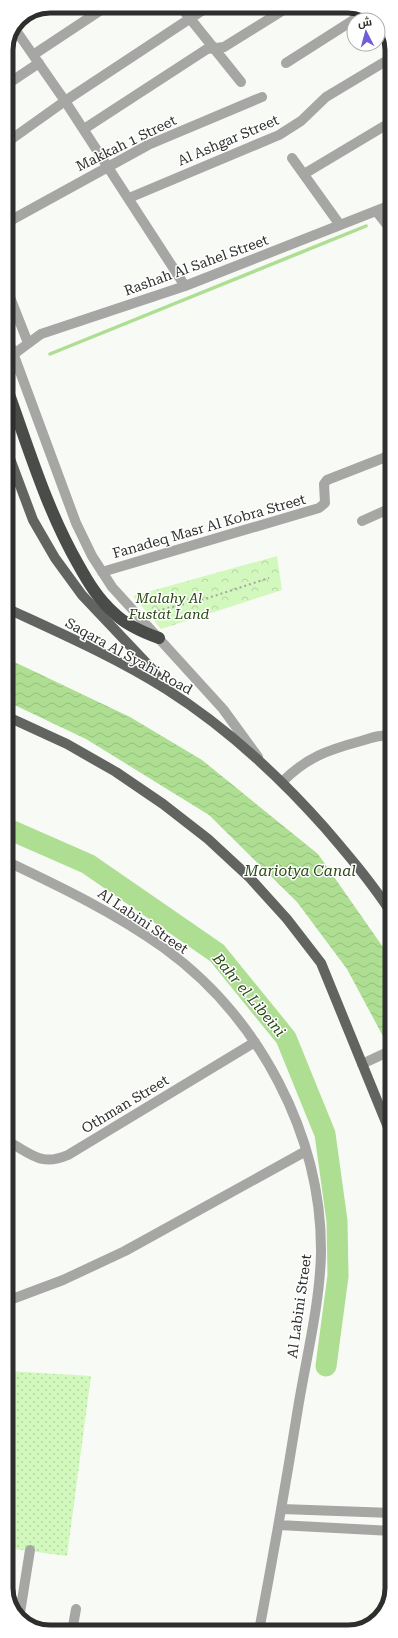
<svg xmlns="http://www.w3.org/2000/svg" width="398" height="1638" font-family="'Roboto Serif',Cairo,serif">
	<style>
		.grass { fill: url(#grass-dots) }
		.park { fill: url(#park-crowns) }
		.water { fill: url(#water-waves) }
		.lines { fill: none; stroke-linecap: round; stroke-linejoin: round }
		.stream { stroke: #adde92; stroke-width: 3.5 }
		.river { stroke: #adde92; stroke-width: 21 }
		.path { stroke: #a4a6a2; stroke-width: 2; stroke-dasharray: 2 3; stroke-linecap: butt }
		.minor { stroke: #a6a7a5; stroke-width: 10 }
		.major { stroke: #626461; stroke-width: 10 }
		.highway { stroke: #4a4c49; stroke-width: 12 }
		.labels { text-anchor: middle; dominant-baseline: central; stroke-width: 3; stroke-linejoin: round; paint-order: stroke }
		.street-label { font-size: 14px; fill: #2e2f2d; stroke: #fff }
		.park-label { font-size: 14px; font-style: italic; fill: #274612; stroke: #fff }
		.water-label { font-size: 15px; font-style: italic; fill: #294814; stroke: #fff }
		.rim { fill: none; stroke: #2e2f2d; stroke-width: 5 }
	</style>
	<defs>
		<pattern id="grass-dots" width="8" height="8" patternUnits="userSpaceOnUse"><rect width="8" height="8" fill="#d2f8be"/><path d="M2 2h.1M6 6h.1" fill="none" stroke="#b5d5a4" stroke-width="1.8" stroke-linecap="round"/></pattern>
		<pattern id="park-crowns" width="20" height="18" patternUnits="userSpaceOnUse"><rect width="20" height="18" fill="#d2f8be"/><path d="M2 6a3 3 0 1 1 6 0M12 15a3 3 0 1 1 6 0" fill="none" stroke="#b5d5a4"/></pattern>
		<pattern id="water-waves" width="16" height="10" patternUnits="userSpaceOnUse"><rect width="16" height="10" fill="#adde92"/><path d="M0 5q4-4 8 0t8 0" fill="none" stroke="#95bf7e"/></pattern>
	</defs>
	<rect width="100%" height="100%" fill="#f8faf6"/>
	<path class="grass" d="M 7,1371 L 91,1376 L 67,1556 L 7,1548 Z"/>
	<path class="park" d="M 277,556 L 282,590 L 161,629 L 133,596 Z"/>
	<path class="water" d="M 6,658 L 130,717 L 202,760 L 318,854 L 392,960 L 392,1053 L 347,969 L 297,902 L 209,815 L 86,739 L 6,701 Z"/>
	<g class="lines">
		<path class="stream" d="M 50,354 L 366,226"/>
		<path class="river" d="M 6,828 L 88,864 L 217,953 L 286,1038 L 325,1134 L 337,1221 L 338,1276 L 326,1366"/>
		<path class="path" d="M 148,613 L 205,599 L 269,578"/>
		<path class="minor" d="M 180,6 L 241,82
			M 15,29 L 65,101 L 185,286
			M 33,55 L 107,6
			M 286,63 L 366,12
			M 6,85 L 39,63
			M 84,129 L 207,49 L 224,47 L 290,6
			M 6,143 L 65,101 L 209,6
			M 292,158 L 340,225
			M 304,174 L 391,122
			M 129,198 L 279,135 L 301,121 L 326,97 L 391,58
			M 376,211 L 391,230
			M 6,223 L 148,145 L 262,97
			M 6,287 L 28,343
			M 6,334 L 76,523 L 92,556 L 112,587 L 223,709 L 258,757
			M 14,354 L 41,334 L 185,286 L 391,205
			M 362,521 L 391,508
			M 102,572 L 319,508 L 325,503 L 324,484 L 327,480 L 391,455
			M 282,782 C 307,757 328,750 361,741 C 371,738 381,734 392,736
			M 6,861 C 61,887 115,913 164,948 C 259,1017 322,1135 321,1253 C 320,1303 306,1359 298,1408 C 286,1483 273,1557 259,1631
			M 362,1064 L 392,1050
			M 7,1141 C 31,1153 40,1167 68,1155 L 255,1042
			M 7,1301 L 63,1280 L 125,1251 L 306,1151
			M 282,1509 L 392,1513
			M 279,1525 L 392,1531
			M 19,1619 L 30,1550
			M 72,1632 L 76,1609"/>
		<path class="major" d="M 6,448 L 33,520 L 55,558 L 82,595 L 153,670 L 166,689
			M 6,608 C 60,633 115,657 166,689 C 226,727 278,775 325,828 C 349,856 372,883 392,914
			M 6,716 L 67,744 L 116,772 L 163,804 L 208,839 L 249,877 L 287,919 L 321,963 L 392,1137"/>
		<path class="highway" d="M 6,386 C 28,446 46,508 78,564 C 88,582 98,599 114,613 C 126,625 142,632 159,638"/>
	</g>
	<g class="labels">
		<g class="street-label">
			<text transform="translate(228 140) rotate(-23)">Al Ashgar Street</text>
			<text transform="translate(126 143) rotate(-26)">Makkah 1 Street</text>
			<text transform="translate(196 265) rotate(-20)">Rashah Al Sahel Street</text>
			<text transform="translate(209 526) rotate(-16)">Fanadeq Masr Al Kobra Street</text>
			<text transform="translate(129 656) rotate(29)">Saqara Al Syahi Road</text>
			<text transform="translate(143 921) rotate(34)">Al Labini Street</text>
			<text transform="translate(125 1104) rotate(-31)">Othman Street</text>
			<text transform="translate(299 1306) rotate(-82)">Al Labini Street</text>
		</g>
		<g class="park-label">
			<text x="169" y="598">Malahy Al<tspan x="169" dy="16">Fustat Land</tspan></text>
		</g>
		<g class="water-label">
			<text x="300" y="871">Mariotya Canal</text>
			<text transform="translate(249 995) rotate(50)">Bahr el Libeini</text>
		</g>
	</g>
	<path d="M0 0H398V1638H0ZM50 13H348A37 37 0 0 1 385 50V1588A37 37 0 0 1 348 1625H50A37 37 0 0 1 13 1588V50A37 37 0 0 1 50 13Z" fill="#fff" fill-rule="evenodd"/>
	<path class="rim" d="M50 13H348A37 37 0 0 1 385 50V1588A37 37 0 0 1 348 1625H50A37 37 0 0 1 13 1588V50A37 37 0 0 1 50 13Z"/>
	<g transform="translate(366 32) rotate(354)"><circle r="19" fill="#ffffff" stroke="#abacab"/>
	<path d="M0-3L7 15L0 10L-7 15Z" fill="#6e5ed8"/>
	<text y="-6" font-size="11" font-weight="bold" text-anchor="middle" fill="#2e2f2d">ش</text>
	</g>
</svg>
